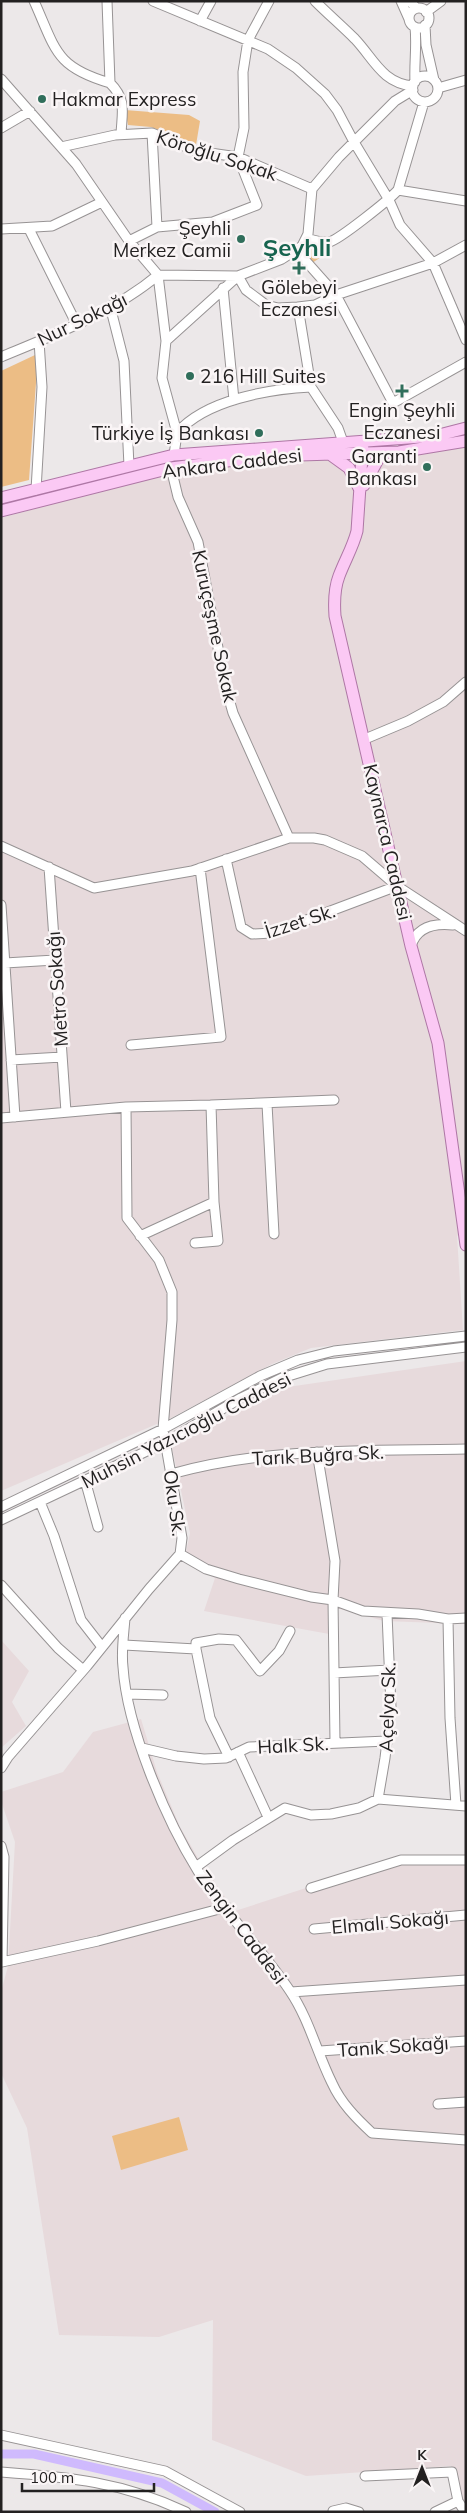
<svg xmlns="http://www.w3.org/2000/svg" width="467" height="2513" font-family="Mulish,sans-serif">
	<style>
		.built { fill: #e7dadc }
		.green { fill: #ecbd85 }
		.lines { fill: none; stroke-linecap: round; stroke-linejoin: round }
		.canal { stroke: #cfbafd; stroke-width: 9 }
		.minor-casing { stroke: #979394; stroke-width: 11 }
		.major-casing { stroke: #ae77a5; stroke-width: 13 }
		.minor { stroke: #fff; stroke-width: 9 }
		.major { stroke: #fbc9f4; stroke-width: 11 }
		.poi-dot { fill: #306e5b; stroke: #faf5f6; stroke-width: 2 }
		.labels { text-anchor: middle; dominant-baseline: central; stroke-width: 5; stroke-linejoin: round; paint-order: stroke }
		.poi-label { font-size: 19px; fill: #232121; stroke: #faf5f6; text-anchor: end }
		.street-label { font-size: 19px; fill: #232121; stroke: #faf5f6 }
		.district-label { font-size: 24px; font-weight: bold; fill: #17644f; stroke: #faf5f6 }
	</style>
	<rect width="100%" height="100%" fill="#ece8e9"/>
	<path class="built" d="M 466,446 L 466,1228 L 457,1236 L 463,1330 L 311,1348 L 272,1364 L 173,1417 L 1,1491 L 1,518 L 164,474 L 275,459 L 399,458 Z
		M 466,1361 L 466,1624 L 384,1621 L 329,1606 L 329,1634 L 204,1611 L 215,1578 L 184,1562 L 190,1533 L 172,1448 L 274,1389 Z
		M 1,1640 L 29,1671 L 12,1702 L 26,1726 L 1,1748 Z
		M 141,1719 L 157,1772 L 180,1827 L 198,1858 L 235,1911 L 399,1858 L 466,1858 L 466,2512 L 454,2497 L 451,2466 L 306,2476 L 212,2440 L 213,2320 L 159,2337 L 59,2335 L 27,2128 L 1,2073 L 1,1992 L 8,1966 L 15,1842 L 1,1801 L 1,1792 L 63,1772 L 93,1732 Z"/>
	<path class="green" d="M 125,110 L 189,115 L 200,121 L 196,145 L 151,127 L 128,125 Z
		M 307,245 L 325,247 L 329,252 L 312,263 L 301,250 Z
		M 35,355 L 37,369 L 29,480 L 1,487 L 1,371 Z
		M 179,2117 L 188,2150 L 121,2170 L 112,2136 Z"/>
	<g class="lines">
		<path class="canal" d="M 1,2454 L 34,2454 L 162,2483 L 215,2512"/>
		<defs>
			<path id="minor" d="M 34,1 C 56,50 55,67 110,83
				M 107,1 L 110,83 C 127,100 122,112 121,134
				M 153,1 L 268,49 L 296,68 L 325,94 L 337,110 L 354,142 L 389,200 L 400,225 L 433,263 L 466,340
				M 315,1 C 328,14 342,26 355,39 C 374,59 382,83 413,86
				M 401,1 L 409,19
				M 410,1 L 416,8
				M409 18a10 10 0 1 1 20 0a10 10 0 1 1-20 0Z
				M 426,12 L 441,1
				M 200,21 L 211,1
				M 425,25 L 426,45 L 434,80
				M 415,27 C 417,46 414,63 415,82
				M412 89a13 13 0 1 1 26 0a13 13 0 1 1-26 0Z
				M 1,79 L 76,164 L 129,241 L 158,275
				M 438,88 L 466,80
				M 1,128 L 30,111
				M 152,133 L 157,227
				M 61,147 L 115,135 L 152,133 L 196,151 L 238,157 L 312,189
				M 398,190 L 466,201
				M 1,229 L 52,226 L 102,202
				M 29,229 L 76,323
				M 306,238 C 313,240 322,243 329,242 C 339,240 390,199 398,190 L 424,102
				M 129,241 L 157,227 L 213,222 L 257,205 L 238,157 L 244,128 L 243,72 L 248,40 L 269,1
				M 296,250 L 336,295 L 393,403 L 466,362
				M 158,275 L 238,276
				M 158,275 L 166,341
				M 238,276 L 246,290 L 266,305 L 278,308 L 298,307 L 315,305 L 336,295 L 433,263 L 466,245
				M 223,288 L 234,400
				M 110,306 L 124,361 L 129,466
				M 298,307 L 311,387 L 338,428 L 343,442
				M 1,357 C 54,335 114,312 158,275
				M 177,433 C 205,400 269,389 311,387
				M 174,455 L 177,433 L 162,378 L 166,341 L 238,276 L 282,259 L 302,246 L 308,234 L 312,189 L 339,157 L 395,101 L 413,90
				M 171,468 L 178,497 L 198,542 L 225,685 L 233,713 L 289,838
				M 36,490 L 42,387 L 39,341
				M 365,739 L 408,721 L 443,702 L 466,682
				M 1,846 L 94,888 L 192,871 L 289,838 L 314,838 L 325,840 L 362,856 L 397,886 L 466,931
				M 226,859 L 241,927 L 252,934 L 272,933 L 397,886
				M 49,867 L 66,1112
				M 1,905 L 15,1117
				M 411,946 C 417,926 435,923 453,925
				M 5,963 L 55,960
				M 131,1045 L 221,1037 L 200,868
				M 11,1060 L 62,1057
				M 267,1104 L 274,1234
				M 211,1105 L 334,1100
				M 126,1107 L 211,1105 L 214,1202 L 140,1236
				M 1,1118 L 126,1107 L 127,1218 L 159,1260 L 172,1292 L 172,1320 L 163,1429 L 182,1538 L 180,1554 L 149,1589 L 87,1666 L 8,1757 L 1,1768
				M 195,1243 L 218,1241 L 214,1202
				M 317,1452 L 335,1561 L 333,1600 L 335,1742
				M 171,1474 C 267,1447 367,1451 466,1449
				M 85,1480 L 98,1527
				M 40,1502 L 54,1536 L 81,1620 L 102,1647
				M 1,1507 L 163,1429 L 260,1376 L 298,1360 L 334,1351 L 466,1336
				M 1,1520 L 166,1442 L 241,1398 L 282,1378 L 327,1364 L 466,1347
				M 180,1554 L 206,1569 L 239,1579 L 311,1597 L 333,1600 L 363,1611 L 418,1614 L 448,1619 L 466,1618
				M 1,1585 L 58,1648 L 83,1670
				M 125,1618 C 124,1633 121,1651 123,1667 C 127,1728 165,1818 198,1871 C 225,1913 262,1949 290,1991 C 309,2019 317,2053 332,2083 C 341,2103 356,2118 372,2133 L 466,2140
				M 448,1619 L 450,1718 L 456,1805
				M 124,1645 L 196,1649 L 210,1718 L 229,1757
				M 196,1649 L 196,1643 L 219,1639 L 236,1640 L 260,1671 L 279,1651 L 290,1631
				M 334,1673 L 389,1670
				M 127,1694 L 163,1695
				M 142,1748 L 176,1756 L 204,1759 L 226,1758 L 249,1747 L 387,1741
				M 238,1752 L 268,1817
				M 378,1799 L 385,1758 L 391,1707 L 387,1614
				M 1,1846 L 4,1857 L 2,1962 L 98,1941 L 227,1907
				M 196,1867 L 233,1840 L 285,1808 L 311,1815 L 331,1814 L 359,1808 L 378,1799 L 466,1806
				M 311,1888 L 401,1860 L 466,1860
				M 314,1929 L 466,1915
				M 291,1992 L 466,1980
				M 320,2051 L 466,2041
				M 438,2104 L 466,2102
				M 1,2435 L 165,2471 L 240,2512
				M 1,2472 C 69,2477 123,2482 186,2512
				M 365,2476 L 452,2472 L 458,2501 L 465,2512
				M 333,2511 L 346,2508 L 359,2512
				M 435,2512 L 458,2501"/>
			<path id="major" d="M 363,442 L 357,531 C 353,547 345,560 339,576 C 334,589 334,602 335,616 L 411,946 L 438,1043 L 466,1245
				M 331,455 L 349,468 L 360,490
				M 364,485 L 381,454
				M 1,498 L 174,455 L 435,436 L 466,428
				M 1,511 L 171,468 L 267,456 L 399,452 L 466,441"/>
		</defs>
		<use href="#minor" class="minor-casing"/>
		<use href="#major" class="major-casing"/>
		<use href="#minor" class="minor"/>
		<use href="#major" class="major"/>
	</g>
	<g class="poi-dot">
		<circle cx="42" cy="99" r="5"/>
		<circle cx="241" cy="239" r="5"/>
		<path d="M296.5 260.5h5v5h5v5h-5v5h-5v-5h-5v-5h5z"/>
		<circle cx="190" cy="376" r="5"/>
		<path d="M399.5 383.5h5v5h5v5h-5v5h-5v-5h-5v-5h5z"/>
		<circle cx="259" cy="433" r="5"/>
		<circle cx="427" cy="467" r="5"/>
	</g>
	<g class="labels">
		<g class="poi-label">
			<text x="52" y="99" text-anchor="start">Hakmar Express</text>
			<text x="231" y="228">Şeyhli<tspan x="231" dy="22">Merkez Camii</tspan></text>
			<text x="299" y="287" text-anchor="middle">Gölebeyi<tspan x="299" dy="22">Eczanesi</tspan></text>
			<text x="200" y="376" text-anchor="start">216 Hill Suites</text>
			<text x="402" y="410" text-anchor="middle">Engin Şeyhli<tspan x="402" dy="22">Eczanesi</tspan></text>
			<text x="249" y="433">Türkiye İş Bankası</text>
			<text x="417" y="456">Garanti<tspan x="417" dy="22">Bankası</tspan></text>
		</g>
		<g class="street-label">
			<text transform="translate(217 155) rotate(18)">Köroğlu Sokak</text>
			<text transform="translate(82 319) rotate(-26)">Nur Sokağı</text>
			<text transform="translate(232 463) rotate(-7)">Ankara Caddesi</text>
			<text transform="translate(215 626) rotate(78)">Kuruçeşme Sokak</text>
			<text transform="translate(388 842) rotate(77)">Kaynarca Caddesi</text>
			<text transform="translate(300 921) rotate(-18)">İzzet Sk.</text>
			<text transform="translate(57 989) rotate(-94)">Metro Sokağı</text>
			<text transform="translate(186 1430) rotate(-27)">Muhsin Yazıcıoğlu Caddesi</text>
			<text transform="translate(318 1455) rotate(-3)">Tarık Buğra Sk.</text>
			<text transform="translate(175 1503) rotate(82)">Oku Sk.</text>
			<text transform="translate(387 1707) rotate(-88)">Açelya Sk.</text>
			<text transform="translate(293 1745) rotate(-3)">Halk Sk.</text>
			<text transform="translate(390 1922) rotate(-5)">Elmalı Sokağı</text>
			<text transform="translate(242 1927) rotate(53)">Zengin Caddesi</text>
			<text transform="translate(393 2046) rotate(-4)">Tanık Sokağı</text>
		</g>
		<g class="district-label">
			<text x="297" y="247">Şeyhli</text>
		</g>
	</g>
	<rect width="467" height="2513" fill="none" stroke="#232121" stroke-width="5"/>
	<g transform="translate(422 2468)" stroke="#faf5f6" stroke-width="4" paint-order="stroke">
	<path d="M0-4L9 19L0 12L-9 19Z" fill="#232121"/>
	<text y="-8" font-size="14" font-weight="bold" text-anchor="middle" fill="#232121">K</text>
	</g>
	<path d="M22 2483v8h132v-8" fill="none" stroke="#232121" stroke-width="2.5"/>
	<text x="30" y="2483" font-size="15" fill="#232121" stroke="#faf5f6" stroke-width="4" paint-order="stroke">100 m</text>
</svg>
